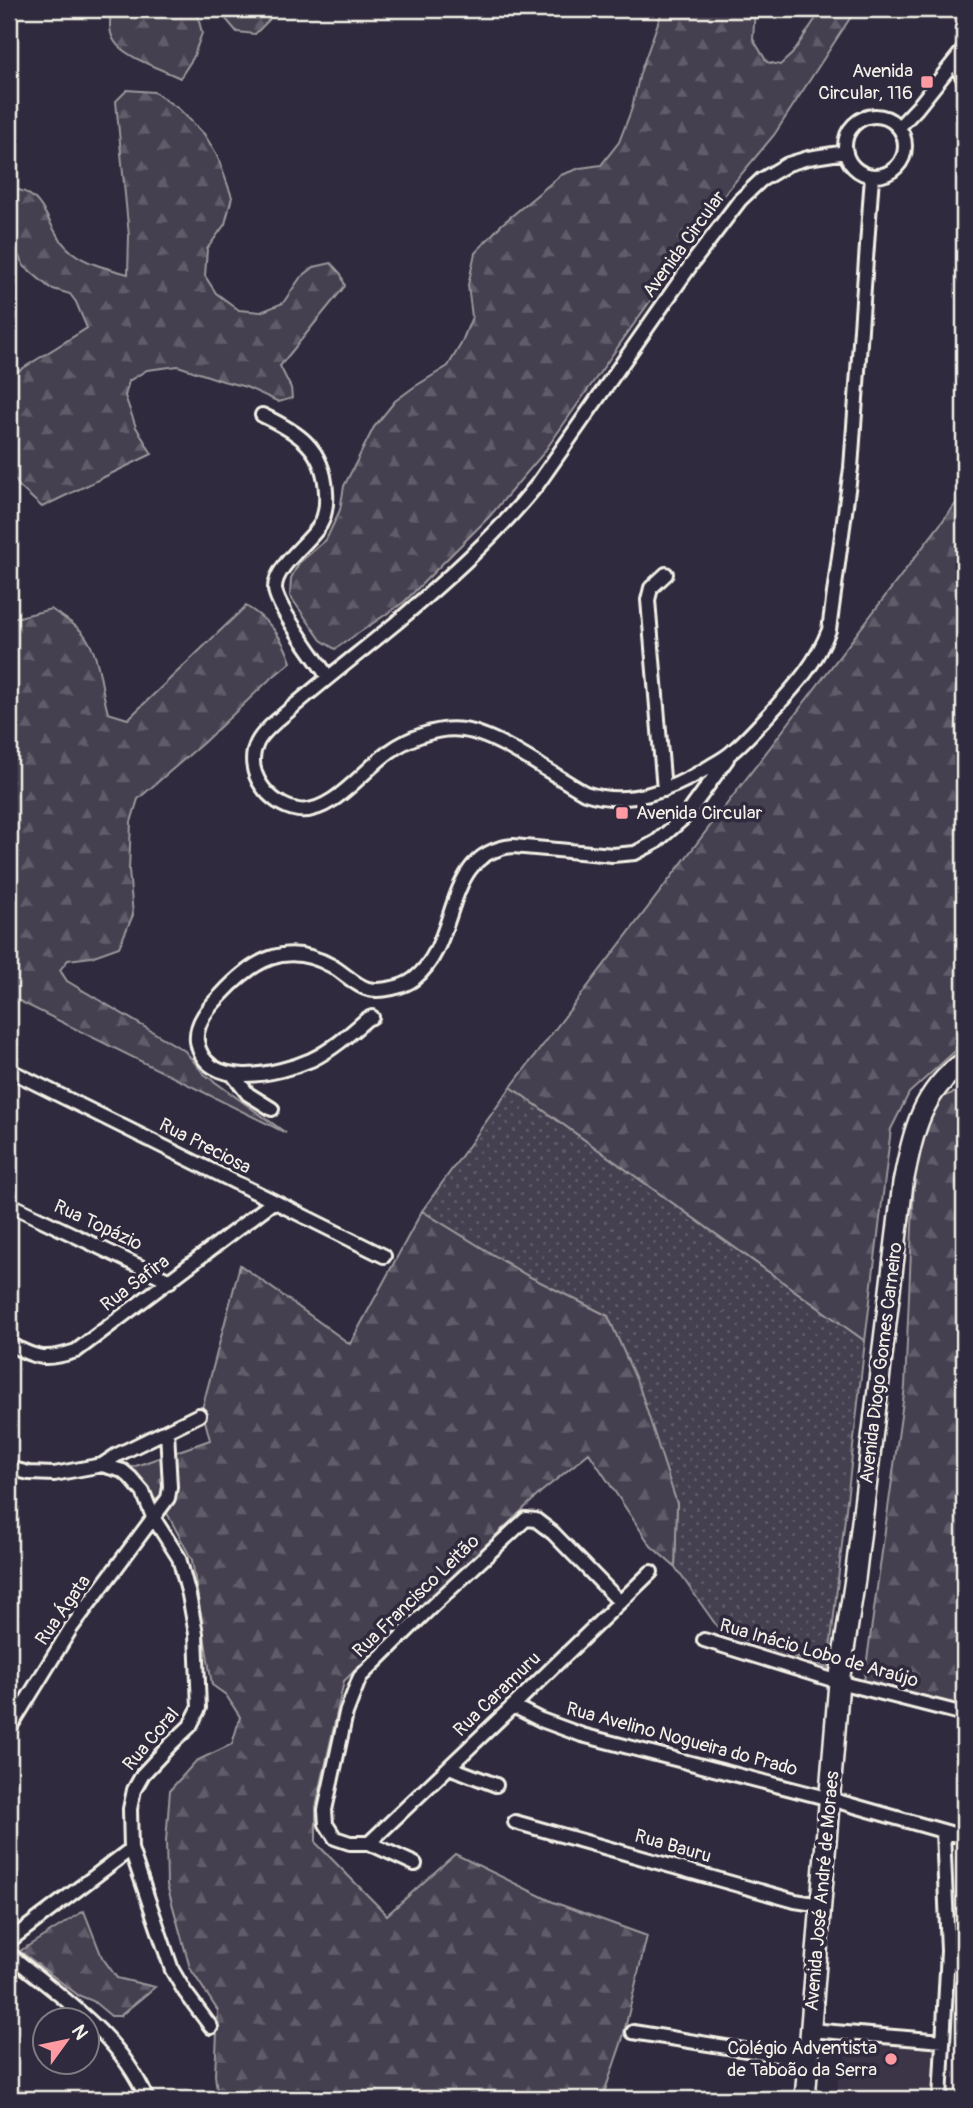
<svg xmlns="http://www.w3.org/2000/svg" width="973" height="2108" font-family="Pangolin,sans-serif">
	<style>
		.built { fill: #3b3647 }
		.green { fill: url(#green-dots); stroke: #9c989c; stroke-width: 2 }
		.forest { fill: url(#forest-firs); stroke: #9c989c; stroke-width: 2 }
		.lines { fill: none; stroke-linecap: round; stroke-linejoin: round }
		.street-casing { stroke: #f4f1e8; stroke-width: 18 }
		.secondary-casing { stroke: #f4f1e8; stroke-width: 24 }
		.street { stroke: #2f2a3d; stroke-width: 12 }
		.secondary { stroke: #2f2a3d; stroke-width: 19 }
		.poi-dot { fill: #ff9aa2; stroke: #2f2a3d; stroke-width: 2.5 }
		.labels { text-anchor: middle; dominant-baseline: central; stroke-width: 7; stroke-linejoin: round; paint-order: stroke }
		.poi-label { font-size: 19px; fill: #f4f1e8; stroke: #2f2a3d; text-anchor: end }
		.street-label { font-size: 19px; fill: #f4f1e8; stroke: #2f2a3d }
	</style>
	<defs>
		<pattern id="green-dots" width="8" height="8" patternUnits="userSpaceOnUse" patternTransform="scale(1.75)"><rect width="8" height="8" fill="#454050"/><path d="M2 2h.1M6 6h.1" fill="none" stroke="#605c69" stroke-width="1.8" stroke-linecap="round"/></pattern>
		<pattern id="forest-firs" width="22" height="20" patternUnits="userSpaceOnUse" patternTransform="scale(1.75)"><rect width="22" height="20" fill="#454050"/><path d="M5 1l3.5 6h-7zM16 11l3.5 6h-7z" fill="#605c69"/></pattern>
	</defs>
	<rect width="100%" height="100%" fill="#2f2a3d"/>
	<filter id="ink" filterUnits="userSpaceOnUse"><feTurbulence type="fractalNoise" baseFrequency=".0143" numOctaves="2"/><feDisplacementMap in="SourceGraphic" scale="14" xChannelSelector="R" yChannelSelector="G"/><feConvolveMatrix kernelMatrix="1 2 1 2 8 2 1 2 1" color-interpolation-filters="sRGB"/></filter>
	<g filter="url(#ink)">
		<path class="built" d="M 847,2038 L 936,2042 L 934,2099 L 837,2099 L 838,2079 L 844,2076 Z"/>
		<path class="green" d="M 511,1087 L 865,1341 L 828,1668 L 721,1632 L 675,1567 L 677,1504 L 608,1316 L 526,1275 L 422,1211 Z"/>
		<path class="forest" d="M 111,9 L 196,9 L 202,33 L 193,58 L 180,78 C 164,70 124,57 115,42 C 108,32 110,21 111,9 Z
			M 220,9 L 264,9 L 269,20 L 255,34 L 237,32 L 225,18 Z
			M 663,9 L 755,9 L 753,39 L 767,62 L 780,65 L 792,54 L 822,9 L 856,9 L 774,135 L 728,190 L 542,455 L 489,517 L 404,602 L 335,649 L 321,640 L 290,596 L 291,578 L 299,563 L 326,540 L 340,510 L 344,486 L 374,427 L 395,401 L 414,387 L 448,366 L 461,344 L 472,317 L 468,285 L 475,253 L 502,224 L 561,175 L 580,168 L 601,165 L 619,142 L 632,108 L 640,73 Z
			M 127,90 L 154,92 L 179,109 L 204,134 L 217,155 L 232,197 L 225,224 L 207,249 L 205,276 L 216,293 L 239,310 L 261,312 L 283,303 L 300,278 L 314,267 L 331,263 L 341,274 L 345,286 L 280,366 L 291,388 L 292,398 L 279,402 L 246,387 L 223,381 L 178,366 L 147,370 L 129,381 L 125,396 L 136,427 L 152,454 L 42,507 L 19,486 L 9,469 L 9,377 L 87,328 L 76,302 L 70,294 L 50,288 L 24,266 L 9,238 L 9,188 C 50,192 44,230 72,252 C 87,264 109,269 128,274 L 129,236 L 116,101 Z
			M 964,493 L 964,1043 L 909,1093 L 891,1129 L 865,1341 L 511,1087 Z
			M 246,606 C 269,620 282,636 291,662 L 268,681 L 203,743 L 138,799 L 131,822 L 129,870 L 133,915 L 119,947 L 91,957 L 68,960 L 60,970 L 67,981 L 185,1051 L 204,1074 L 286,1133 L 9,996 L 9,617 L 19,617 L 51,609 C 61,616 75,624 83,633 C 101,656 100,686 108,713 L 128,719 Z
			M 964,1089 L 964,1708 L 864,1681 L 905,1387 L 916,1136 L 939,1098 Z
			M 422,1211 L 526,1275 L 608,1316 L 639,1386 L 677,1504 L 675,1567 L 651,1546 L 589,1453 L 541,1492 L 344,1681 L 316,1807 L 316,1843 L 387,1915 L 455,1854 L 553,1902 L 647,1936 L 622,2041 L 602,2099 L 218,2099 L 215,2075 L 218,2011 L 190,1968 L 167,1885 L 166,1841 L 170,1790 L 196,1761 L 232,1744 L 240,1717 L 226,1695 L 212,1685 L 192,1560 L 167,1513 L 127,1469 L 210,1440 L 202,1409 L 240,1265 L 350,1344 Z
			M 84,1911 L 102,1957 L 117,1978 L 155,1987 L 120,2016 L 111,2016 L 93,2001 L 78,1995 L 20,1951 Z"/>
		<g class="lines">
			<defs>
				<path id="street" d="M 955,61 L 964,80
					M845 146a30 30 0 1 1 60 0a30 30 0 1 1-60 0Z
					M 899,127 L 917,108 L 964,49
					M 846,152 L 808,158 L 788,164 L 761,180 L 740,200 L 693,262 L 537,485 C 496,536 446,580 397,622 C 363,650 328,677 294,706 C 282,717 264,729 257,743 C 243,772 269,805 298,810 C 331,815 363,770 389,752 C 408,738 439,726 463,730 C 498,734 552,775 585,793 C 627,807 669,791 706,769 C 715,763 726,758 733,751 C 748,738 761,723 774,709 C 798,683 816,663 829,630 L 851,468 L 872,176
					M 262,415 C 298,432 324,448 326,492 C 327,504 325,519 318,528 C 306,545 274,568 275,589 C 277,608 316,659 328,677
					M 664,790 L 648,600 L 651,588 L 666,574
					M 372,1017 L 367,1019 C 350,1034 332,1050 311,1060 C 279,1074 205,1092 197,1041 C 195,1023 209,1007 221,995 C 253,960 286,940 332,966 C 344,973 356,986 368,989 C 381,992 404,987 414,979 C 462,941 441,853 513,846 L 613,855 L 635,853 L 656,842 L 686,816 L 727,759
					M 9,1070 L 384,1256
					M 233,1075 L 248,1094 L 272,1109
					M 9,1204 L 170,1281
					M 9,1344 C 38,1359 45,1361 76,1351 L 273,1202
					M 102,1465 L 117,1455 L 199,1415
					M 9,1468 L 29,1473 L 54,1474 L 102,1465 L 123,1471 L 130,1477 L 143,1492 L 153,1517 L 179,1558 L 189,1595 L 196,1634 L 199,1708 L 190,1726 L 170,1745 L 143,1774 L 134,1790 L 130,1809 L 131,1849 L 172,1970 L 185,1992 L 211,2027
					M 704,1640 L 839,1682 L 964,1714
					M 513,1706 L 541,1720 L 582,1735 L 830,1799 L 964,1837
					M 9,1729 L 71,1628 L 168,1498 L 170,1487 L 167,1431
					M 449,1767 L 496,1785
					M 515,1822 L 795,1901 L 821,1905
					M 369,1843 L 513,1706 L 651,1572
					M 415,1864 L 369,1843 L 350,1843 L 335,1838 L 326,1824 L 325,1810 L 346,1713 L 360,1677 L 431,1607 L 526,1519 L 536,1520 L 553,1533 L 619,1601
					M 9,1941 L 131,1849
					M 948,1951 L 964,1970
					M 9,1954 C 61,1997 120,2035 147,2099
					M 810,2030 L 943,2041
					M 633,2032 L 808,2060
					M 940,2099 L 948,1951 L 943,1831"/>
				<path id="secondary" d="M 805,2099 L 839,1682 L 855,1579 L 903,1183 C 913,1134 920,1093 964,1062"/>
			</defs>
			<use href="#street" class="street-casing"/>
			<use href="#secondary" class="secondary-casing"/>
			<use href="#street" class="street"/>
			<use href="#secondary" class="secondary"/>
		</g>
	</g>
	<g class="poi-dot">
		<rect x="920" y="75" width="14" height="14" rx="3.5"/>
		<rect x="615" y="806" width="14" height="14" rx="3.5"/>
		<circle cx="891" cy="2059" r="7"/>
	</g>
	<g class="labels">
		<g class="poi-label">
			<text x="913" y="71">Avenida<tspan x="913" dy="22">Circular, 116</tspan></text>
			<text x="636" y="813" text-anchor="start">Avenida Circular</text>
			<text x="877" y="2048">Colégio Adventista<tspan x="877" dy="22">de Taboão da Serra</tspan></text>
		</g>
		<g class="street-label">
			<text transform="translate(684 244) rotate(-54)">Avenida Circular</text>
			<text transform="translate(205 1146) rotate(27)">Rua Preciosa</text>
			<text transform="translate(98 1225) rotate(25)">Rua Topázio</text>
			<text transform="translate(135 1283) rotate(-37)">Rua Safira</text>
			<text transform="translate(881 1363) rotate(-83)">Avenida Diogo Gomes Carneiro</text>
			<text transform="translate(416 1596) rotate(-44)">Rua Francisco Leitão</text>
			<text transform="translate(63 1610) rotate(-55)">Rua Ágata</text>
			<text transform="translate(819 1653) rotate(16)">Rua Inácio Lobo de Araújo</text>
			<text transform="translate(497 1694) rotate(-44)">Rua Caramuru</text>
			<text transform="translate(151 1739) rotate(-50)">Rua Coral</text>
			<text transform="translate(682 1739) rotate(15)">Rua Avelino Nogueira do Prado</text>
			<text transform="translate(673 1846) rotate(16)">Rua Bauru</text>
			<text transform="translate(822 1891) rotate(-85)">Avenida José André de Moraes</text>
		</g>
	</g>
	<rect width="973" height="2108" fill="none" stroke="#2f2a3d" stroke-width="35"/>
	<rect x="18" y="18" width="938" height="2073" fill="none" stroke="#f4f1e8" stroke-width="2.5" filter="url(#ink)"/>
	<g transform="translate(66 2041) rotate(57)"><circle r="33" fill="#2f2a3d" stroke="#7e7a81" stroke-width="2"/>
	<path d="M0-5L12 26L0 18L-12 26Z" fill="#ff9aa2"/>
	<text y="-10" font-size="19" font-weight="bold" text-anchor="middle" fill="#f4f1e8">N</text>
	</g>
</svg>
